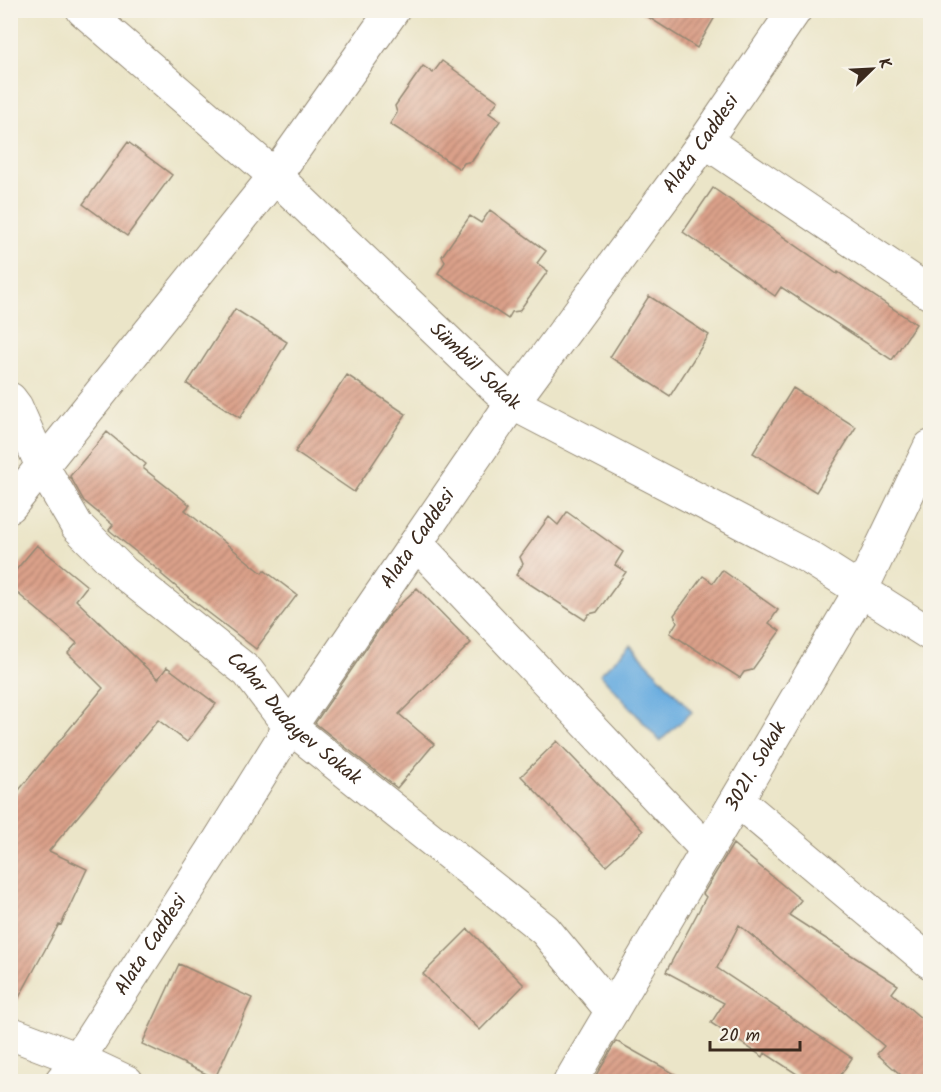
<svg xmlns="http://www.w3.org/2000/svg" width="941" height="1092" font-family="Kalam,sans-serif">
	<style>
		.water { fill: #6caee0; stroke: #546c7f; stroke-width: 1.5 }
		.building { fill: url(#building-hatch) }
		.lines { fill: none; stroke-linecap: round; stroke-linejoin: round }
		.street-casing { stroke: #938873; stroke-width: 35 }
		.secondary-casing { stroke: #938873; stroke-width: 35 }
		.street { stroke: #fff; stroke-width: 33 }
		.secondary { stroke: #fff; stroke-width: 33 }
		.labels { text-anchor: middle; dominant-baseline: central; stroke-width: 5; stroke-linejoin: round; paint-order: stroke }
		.street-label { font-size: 20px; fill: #3b2a1e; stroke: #f7f3e8 }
	</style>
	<defs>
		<pattern id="building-hatch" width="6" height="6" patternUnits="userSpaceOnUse" patternTransform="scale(1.5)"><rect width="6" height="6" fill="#dba18a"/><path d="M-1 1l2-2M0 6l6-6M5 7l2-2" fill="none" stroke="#b38370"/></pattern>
	</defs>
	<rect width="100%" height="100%" fill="#f7f3e8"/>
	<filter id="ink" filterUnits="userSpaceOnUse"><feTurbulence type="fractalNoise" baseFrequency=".0167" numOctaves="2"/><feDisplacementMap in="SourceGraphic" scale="12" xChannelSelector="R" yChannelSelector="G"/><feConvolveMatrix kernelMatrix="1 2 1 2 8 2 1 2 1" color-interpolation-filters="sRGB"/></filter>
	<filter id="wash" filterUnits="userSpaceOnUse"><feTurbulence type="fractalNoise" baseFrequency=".008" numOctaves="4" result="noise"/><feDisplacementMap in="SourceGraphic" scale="24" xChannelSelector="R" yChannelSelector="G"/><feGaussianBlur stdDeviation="1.35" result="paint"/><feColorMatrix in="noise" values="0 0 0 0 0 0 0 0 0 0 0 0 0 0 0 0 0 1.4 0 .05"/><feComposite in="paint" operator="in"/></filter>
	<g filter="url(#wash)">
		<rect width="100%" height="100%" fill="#ebe5c8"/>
		<path class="water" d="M 631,645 L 692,712 L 660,741 L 600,674 Z"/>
		<g id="blocks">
			<path class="building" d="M 637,10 L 719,10 L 697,48 Z
				M 442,61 L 498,101 L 489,113 L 500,121 L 472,161 L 464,163 L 460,169 L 390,124 L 397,113 L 395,106 L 423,66 L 433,73 Z
				M 128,142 L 172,175 L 127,236 L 83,204 Z
				M 713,188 L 837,274 L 838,272 L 916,324 L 892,360 L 781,287 L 775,296 L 683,232 Z
				M 490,210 L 546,251 L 537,263 L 548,271 L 519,311 L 512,312 L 508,319 L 438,273 L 445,262 L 442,256 L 470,216 L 481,223 Z
				M 649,296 L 709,335 L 670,396 L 610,357 Z
				M 235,309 L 287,342 L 240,418 L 187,384 Z
				M 347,375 L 406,414 L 354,492 L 295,452 Z
				M 793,388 L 856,427 L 816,492 L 753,453 Z
				M 107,432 L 146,464 L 143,468 L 190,505 L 185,510 L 262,573 L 264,570 L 297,595 L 256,649 L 192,600 L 161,574 L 162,573 L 109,530 L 113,525 L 84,501 L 70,476 Z
				M 567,512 L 623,552 L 615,565 L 626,572 L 597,612 L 589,614 L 585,620 L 516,575 L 523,564 L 520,557 L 549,517 L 558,525 Z
				M 37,545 L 87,586 L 76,600 L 158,679 L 167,667 L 216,704 L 187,742 L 158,720 L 49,851 L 87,869 L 61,925 L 59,924 L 10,1014 L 10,801 L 103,688 L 68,653 L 77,643 L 10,587 L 10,577 Z
				M 722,570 L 778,610 L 769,623 L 780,631 L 752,670 L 744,672 L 740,678 L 670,633 L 677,622 L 674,615 L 703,576 L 713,583 Z
				M 417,588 L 471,643 L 399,714 L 434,744 L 397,788 L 315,723 L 389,615 Z
				M 557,741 L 643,831 L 606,865 L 521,776 Z
				M 733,844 L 801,900 L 789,915 L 898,985 L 892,993 L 930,1026 L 930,1082 L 909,1082 L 877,1054 L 884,1046 L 739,925 L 717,968 L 852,1058 L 836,1082 L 809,1082 L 765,1053 L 763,1057 L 711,1023 L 724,1003 L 666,972 L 706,897 L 703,894 Z
				M 468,929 L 524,985 L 480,1030 L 423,974 Z
				M 179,964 L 252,998 L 215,1078 L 142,1044 Z
				M 616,1041 L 689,1082 L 592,1082 Z"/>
		</g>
	</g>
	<g filter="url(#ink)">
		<use href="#blocks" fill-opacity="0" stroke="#938873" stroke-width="1.5"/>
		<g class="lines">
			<defs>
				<g id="street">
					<path id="s1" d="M 83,10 L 275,176 L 512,403 L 810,558 L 930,634"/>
					<path d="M 705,141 L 930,293"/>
					<path id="s2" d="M 10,399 L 16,407 L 42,466 L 77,526 L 124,573 L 248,672 L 290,727 L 545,930 L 612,1011"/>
					<path d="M 10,506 L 275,176 L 393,10"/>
					<path d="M 416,543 L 707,850"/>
					<path d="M 737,800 L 930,962"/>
					<path id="s3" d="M 570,1082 L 861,590 L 930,447"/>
				</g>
				<g id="secondary">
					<path d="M 10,1033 L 78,1059 L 127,1082"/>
					<path id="s4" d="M 61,1082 L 78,1059 L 212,852 L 290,727 L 416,543 L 512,403 L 705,141 L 795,10"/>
				</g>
			</defs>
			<use href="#street" class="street-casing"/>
			<use href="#secondary" class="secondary-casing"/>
			<use href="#street" class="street"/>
			<use href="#secondary" class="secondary"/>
		</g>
	</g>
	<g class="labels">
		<g class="street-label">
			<text stroke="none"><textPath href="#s4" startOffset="1136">Alata Caddesi</textPath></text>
			<text stroke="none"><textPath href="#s1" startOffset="530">Sümbül Sokak</textPath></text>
			<text stroke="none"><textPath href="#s4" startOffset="650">Alata Caddesi</textPath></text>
			<text stroke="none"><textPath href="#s2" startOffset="435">Cahar Dudayev Sokak</textPath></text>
			<text stroke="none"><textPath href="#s3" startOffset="366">3021. Sokak</textPath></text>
			<text stroke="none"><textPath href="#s4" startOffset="164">Alata Caddesi</textPath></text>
		</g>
	</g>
	<rect width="941" height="1092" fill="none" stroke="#f7f3e8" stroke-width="36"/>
	<g transform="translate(872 69) rotate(66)" stroke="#f7f3e8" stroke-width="4.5" paint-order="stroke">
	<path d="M0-4.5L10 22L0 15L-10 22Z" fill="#3b2a1e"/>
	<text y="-9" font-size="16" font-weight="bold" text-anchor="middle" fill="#3b2a1e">K</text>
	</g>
	<path d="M710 1041v9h90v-9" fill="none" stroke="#3b2a1e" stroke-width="3"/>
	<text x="719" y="1041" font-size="18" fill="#3b2a1e" stroke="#f7f3e8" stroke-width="4.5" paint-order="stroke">20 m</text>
</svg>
